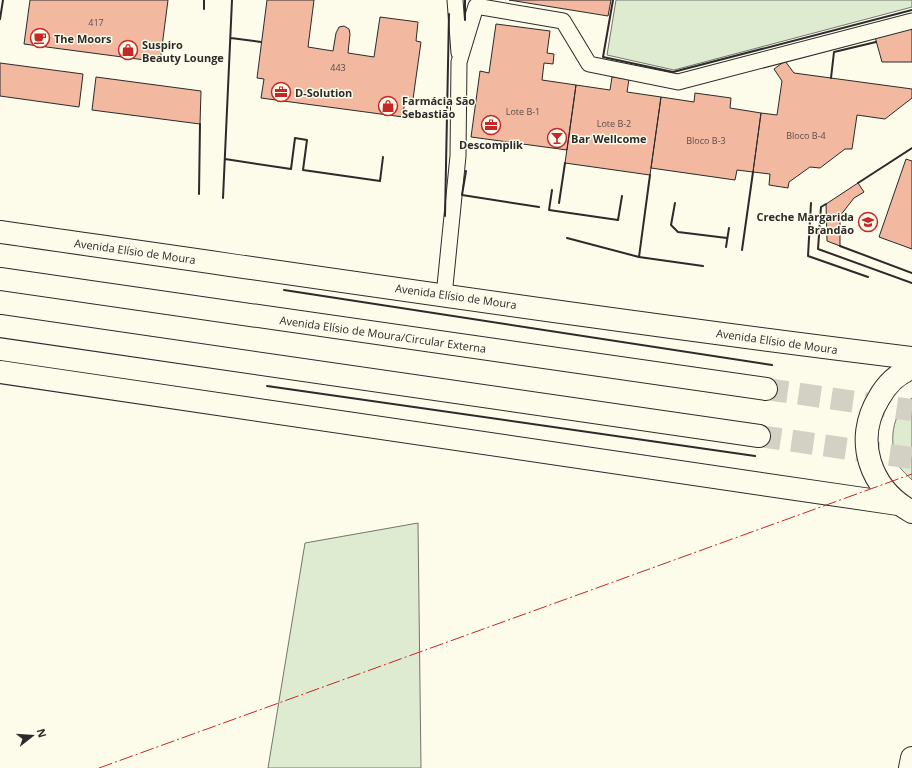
<svg xmlns="http://www.w3.org/2000/svg" width="912" height="768" font-family="'Open Sans',sans-serif">
	<style>
		.green { fill: #deebd1; stroke: #74746e }
		.building { fill: #f2b8a0; stroke: #2b2b2b }
		.lines { fill: none; stroke-linecap: round; stroke-linejoin: round }
		.highway-tunnel { stroke: #d3d1c4; stroke-width: 22; stroke-dasharray: 22 11; stroke-linecap: butt }
		.lane-casing { stroke: #2b2b2b; stroke-width: 17 }
		.street-casing { stroke: #2b2b2b; stroke-width: 24 }
		.secondary-casing { stroke: #2b2b2b; stroke-width: 24 }
		.highway-casing { stroke: #2b2b2b; stroke-width: 24 }
		.lane { stroke: #fdfbea; stroke-width: 15 }
		.street { stroke: #fdfbea; stroke-width: 22 }
		.secondary { stroke: #fdfbea; stroke-width: 22 }
		.highway { stroke: #fdfbea; stroke-width: 22 }
		.wall { stroke: #2b2b2b; stroke-width: 2 }
		.power { stroke: #c62828; stroke-width: 1; stroke-dasharray: 14 3 2 3; stroke-linecap: butt }
		.labels { text-anchor: middle; dominant-baseline: central; stroke-width: 3; stroke-linejoin: round; paint-order: stroke }
		.number-label { font-size: 9px; fill: #5d4e48 }
		.poi-label { font-size: 11px; font-weight: bold; fill: #2b2b2b; stroke: #fdfbea; text-anchor: start }
		.street-label { font-size: 11px; fill: #2b2b2b; stroke: #fdfbea }
	</style>
	<rect width="100%" height="100%" fill="#fdfbea"/>
	<path class="green" d="M 616,0 L 912,0 L 912,7 L 674,70 L 607,55 Z
		M 912,398 L 912,480 C 908,476 902,471 899,466 C 888,444 891,413 912,398 Z
		M 418,523 L 421,768 L 268,768 L 305,543 Z"/>
	<path class="building" d="M 30,0 L 168,0 L 160,62 L 24,44 Z
		M 267,0 L 314,0 L 308,47 L 333,51 L 336,33 L 339,27 L 344,26 L 349,29 L 350,34 L 348,53 L 374,57 L 380,17 L 418,22 L 416,41 L 421,42 L 413,99 L 405,98 L 403,117 L 261,98 L 264,79 L 257,78 Z
		M 509,0 L 611,0 L 608,16 Z
		M 496,24 L 550,31 L 547,53 L 554,54 L 553,64 L 544,63 L 542,80 L 576,85 L 567,150 L 471,137 L 480,71 L 489,73 Z
		M 910,28 L 912,30 L 912,62 L 882,62 L 875,37 Z
		M 785,61 L 794,73 L 912,89 L 912,98 L 885,119 L 857,115 L 852,149 L 845,149 L 820,168 L 810,167 L 789,182 L 788,188 L 769,185 L 770,174 L 753,172 L 761,113 L 777,115 L 782,81 L 774,69 Z
		M 0,63 L 83,74 L 79,107 L 0,96 Z
		M 96,77 L 201,91 L 200,124 L 92,110 Z
		M 612,77 L 629,79 L 627,92 L 661,97 L 650,175 L 565,163 L 576,85 L 610,90 Z
		M 695,93 L 731,98 L 730,108 L 761,113 L 753,172 L 737,170 L 735,180 L 651,168 L 661,97 L 694,102 Z
		M 906,159 L 912,161 L 912,249 L 879,237 Z
		M 858,183 L 864,192 L 854,198 L 840,216 L 840,246 L 827,241 L 826,204 Z"/>
	<g class="lines">
		<path class="highway-tunnel" d="M 766,389 L 912,410
			M 759,436 L 912,458"/>
		<defs>
			<path id="lane" d="M 455,0 L 459,53
				M 444,296 L 458,156 L 459,62 L 476,6 L 563,21 L 589,64 L 678,82 L 912,21"/>
			<path id="street" d="M 0,232 C 304,275 607,321 912,358
				M 0,372 L 898,504"/>
			<path id="secondary" d="M 912,368 C 898,373 886,385 879,398 C 853,440 870,489 912,512
				M 910,768 L 912,758"/>
			<path id="highway" d="M 0,279 L 766,389
				M 0,326 L 759,436"/>
		</defs>
		<use href="#lane" class="lane-casing"/>
		<use href="#street" class="street-casing"/>
		<use href="#secondary" class="secondary-casing"/>
		<use href="#highway" class="highway-casing"/>
		<use href="#lane" class="lane"/>
		<use href="#street" class="street"/>
		<use href="#secondary" class="secondary"/>
		<use href="#highway" class="highway"/>
		<path class="wall" d="M 613,0 L 603,57 L 673,72 L 912,10
			M 204,9 L 204,0
			M 0,19 L 3,0
			M 465,20 L 465,0
			M 231,38 L 261,42
			M 831,78 L 834,52 L 876,42
			M 225,159 L 291,169 L 295,138 L 307,140 L 303,170 L 380,181 L 383,157
			M 466,171 L 462,195 L 539,207
			M 858,183 L 912,148
			M 552,190 L 549,210 L 618,220 L 622,196
			M 199,194 L 200,124
			M 223,198 L 232,0
			M 559,203 L 565,163
			M 675,203 L 671,225 L 678,232 L 727,238
			M 811,203 L 808,256 L 868,277
			M 826,204 L 821,207 L 818,249 L 912,283
			M 445,216 L 449,14
			M 567,238 L 639,257 L 703,266
			M 840,246 L 912,273
			M 726,247 L 729,228
			M 742,250 L 753,172
			M 639,257 L 650,175
			M 284,290 L 772,365
			M 267,386 L 755,456"/>
		<path class="power" d="M 99,768 L 912,474"/>
	</g>
	<defs>
		<symbol id="cafe-ring" viewBox="-11 -11 22 22"><circle r="9.5" fill="#fdfbea" stroke="#c62828" stroke-width="1.5"/><path d="M-5.5-4.5H6V0H3Q3 3.5 0 3.5H-2.5Q-5.5 3.5-5.5 0ZM3-3.2v2h1.7v-2ZM-6 4.5H4V6H-6Z" fill="#c62828"/></symbol>
		<symbol id="shop-ring" viewBox="-11 -11 22 22"><circle r="9.5" fill="#fdfbea" stroke="#c62828" stroke-width="1.5"/><path d="M-5-2.5h2.3a2.7 3.5 0 0 1 5.4 0H5L5.5 6h-11ZM-1.5-2.5h3a1.5 2.3 0 0 0-3 0Z" fill="#c62828"/></symbol>
		<symbol id="office-ring" viewBox="-11 -11 22 22"><circle r="9.5" fill="#fdfbea" stroke="#c62828" stroke-width="1.5"/><path d="M-6-3h4V-5.5h4V-3h4V5H-6ZM-1-4.5V-3h2v-1.5ZM-6 0V1H6V0Z" fill="#c62828"/></symbol>
		<symbol id="bar-ring" viewBox="-11 -11 22 22"><circle r="9.5" fill="#fdfbea" stroke="#c62828" stroke-width="1.5"/><path d="M-6-5H6L.8 .8V4.5H3.5V6h-7V4.5H-.8V.8Z" fill="#c62828"/></symbol>
		<symbol id="school-ring" viewBox="-11 -11 22 22"><circle r="9.5" fill="#fdfbea" stroke="#c62828" stroke-width="1.5"/><path d="M0-5L7-2L0 1L-7-2ZM-4 1L0 2.5L4 1V4Q0 6-4 4Z" fill="#c62828"/></symbol>
	</defs>
	<g fill-rule="evenodd">
		<use href="#cafe-ring" x="29" y="27" width="22" height="22"/>
		<use href="#shop-ring" x="117" y="39" width="22" height="22"/>
		<use href="#office-ring" x="270" y="81" width="22" height="22"/>
		<use href="#shop-ring" x="377" y="95" width="22" height="22"/>
		<use href="#office-ring" x="480" y="114" width="22" height="22"/>
		<use href="#bar-ring" x="546" y="127" width="22" height="22"/>
		<use href="#school-ring" x="857" y="211" width="22" height="22"/>
	</g>
	<g class="labels">
		<g class="number-label">
			<text x="96" y="22">417</text>
			<text x="338" y="67">443</text>
			<text x="523" y="111">Lote B-1</text>
			<text x="614" y="123">Lote B-2</text>
			<text x="806" y="135">Bloco B-4</text>
			<text x="706" y="140">Bloco B-3</text>
		</g>
		<g class="poi-label">
			<text x="54" y="38">The Moors</text>
			<text x="142" y="44">Suspiro<tspan x="142" dy="13">Beauty Lounge</tspan></text>
			<text x="295" y="92">D-Solution</text>
			<text x="402" y="100">Farmácia São<tspan x="402" dy="13">Sebastião</tspan></text>
			<text x="571" y="138">Bar Wellcome</text>
			<text x="491" y="144" text-anchor="middle">Descomplik</text>
			<text x="854" y="216" text-anchor="end">Creche Margarida<tspan x="854" dy="13">Brandão</tspan></text>
		</g>
		<g class="street-label">
			<text transform="translate(135 251) rotate(8)">Avenida Elísio de Moura</text>
			<text transform="translate(456 296) rotate(8)">Avenida Elísio de Moura</text>
			<text transform="translate(383 334) rotate(8)">Avenida Elísio de Moura/Circular Externa</text>
			<text transform="translate(777 341) rotate(8)">Avenida Elísio de Moura</text>
		</g>
	</g>
	<g transform="translate(32 736) rotate(73)" stroke="#fdfbea" stroke-width="3" paint-order="stroke">
	<path d="M0-3L7 15L0 10L-7 15Z" fill="#2b2b2b"/>
	<text y="-6" font-size="11" font-weight="bold" text-anchor="middle" fill="#2b2b2b">N</text>
	</g>
</svg>
